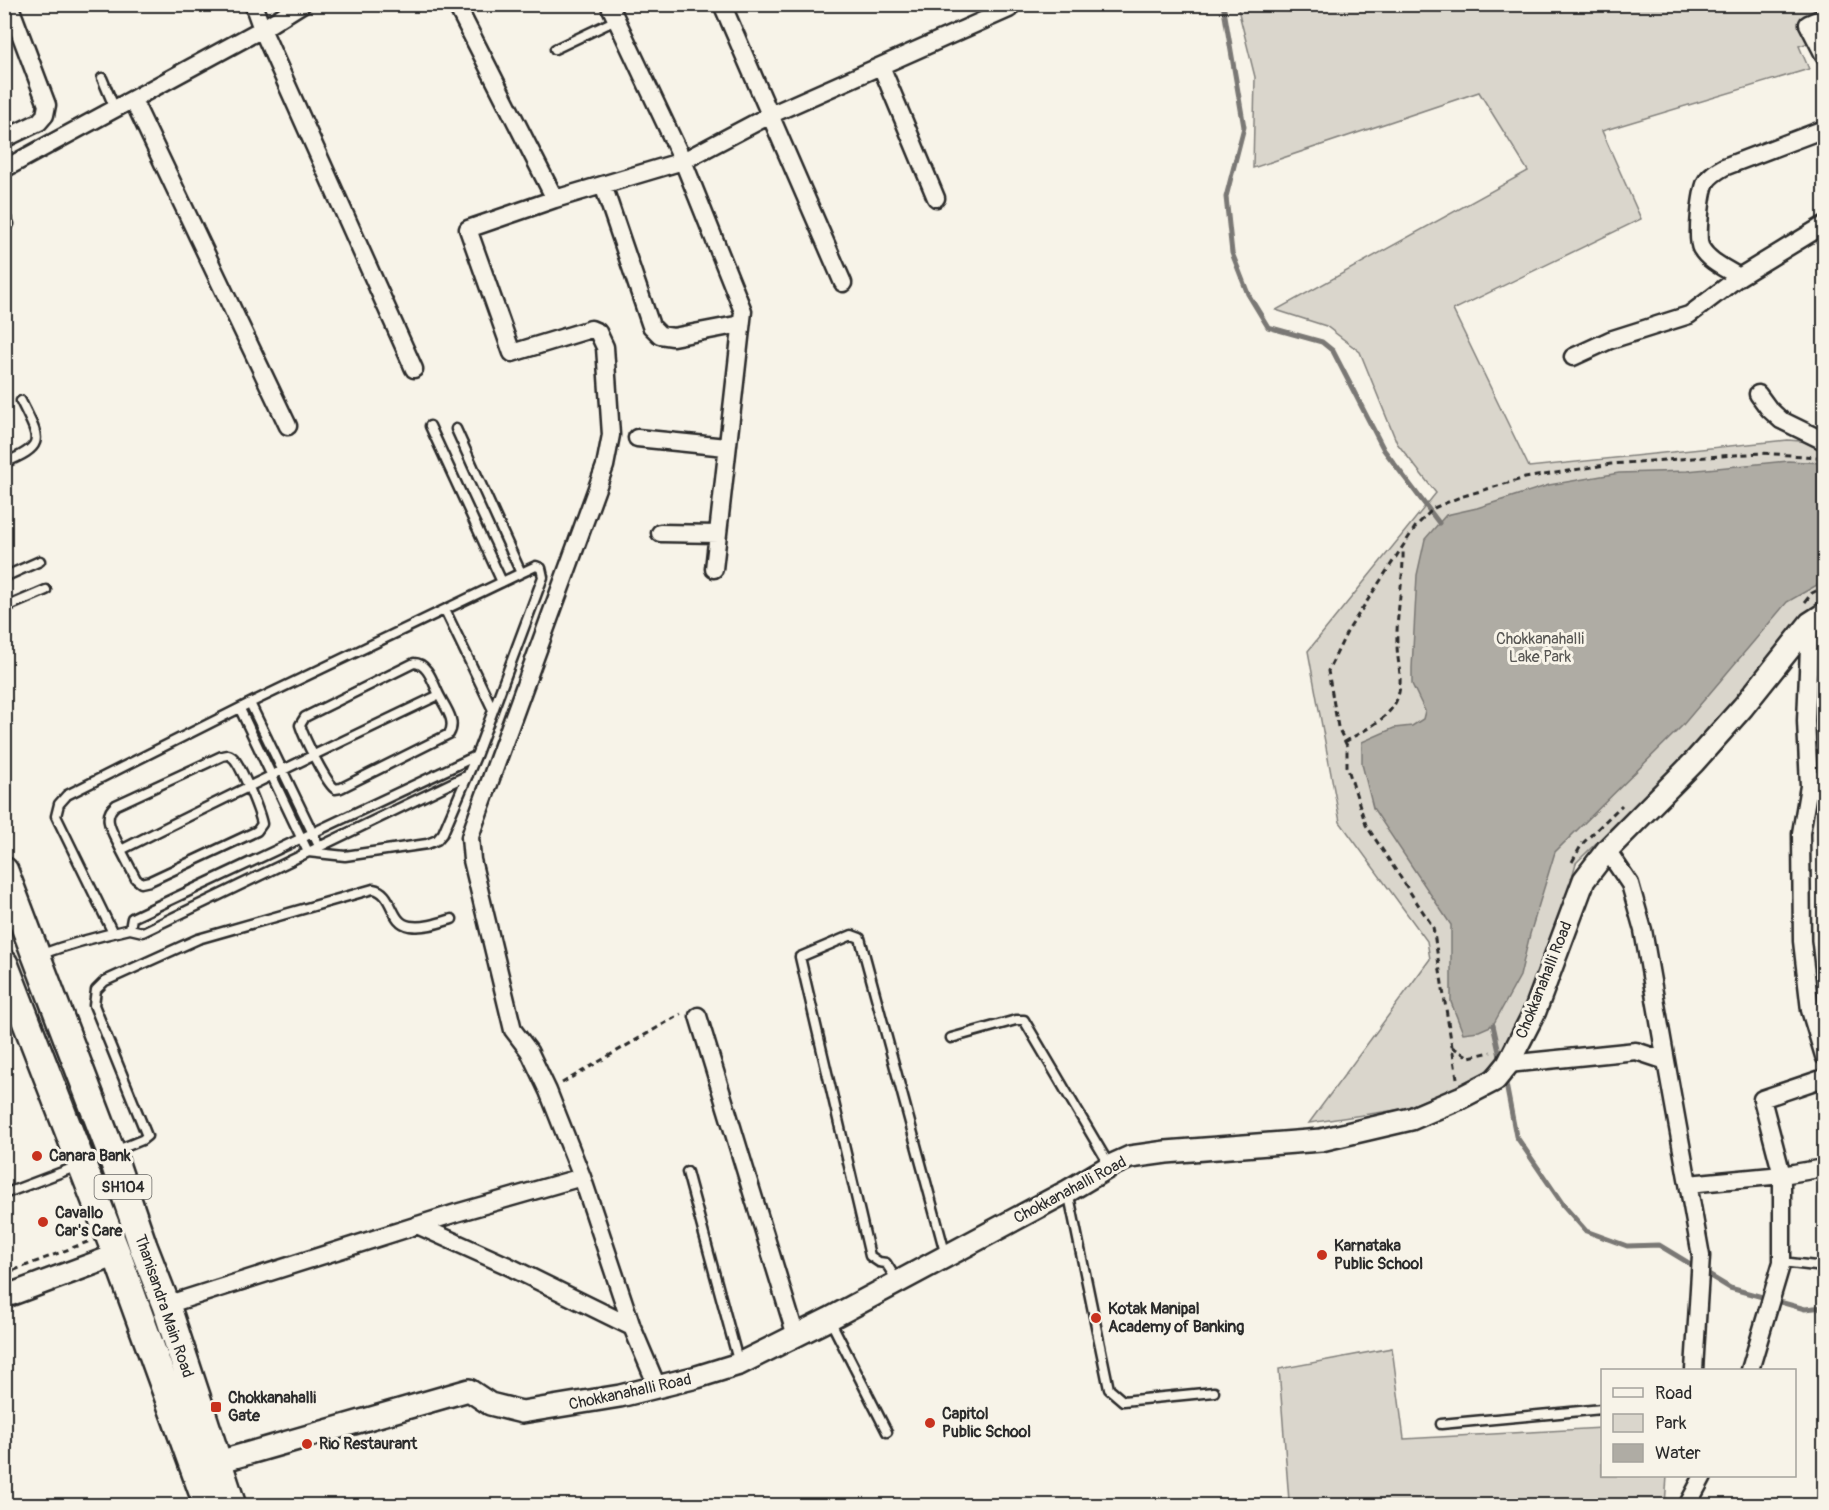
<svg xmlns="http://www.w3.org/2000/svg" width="1829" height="1510" font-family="Pangolin,sans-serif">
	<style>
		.green { fill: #dad6cc; stroke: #82807c; stroke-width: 1.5 }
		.water { fill: #afaca4; stroke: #7a7874; stroke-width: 1.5 }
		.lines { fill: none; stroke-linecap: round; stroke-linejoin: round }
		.stream { stroke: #7a7874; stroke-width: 5 }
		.service-casing { stroke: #2b2b2b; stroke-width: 13 }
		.minor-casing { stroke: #2b2b2b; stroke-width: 21 }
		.tertiary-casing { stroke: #2b2b2b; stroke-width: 26 }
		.primary-casing { stroke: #2b2b2b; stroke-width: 32 }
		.path { stroke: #2b2b2b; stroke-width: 3; stroke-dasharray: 6 4.5; stroke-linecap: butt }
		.service { stroke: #f7f3e8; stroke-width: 8 }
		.minor { stroke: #f7f3e8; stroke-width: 16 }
		.tertiary { stroke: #f7f3e8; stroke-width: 21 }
		.primary { stroke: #f7f3e8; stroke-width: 27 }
		.poi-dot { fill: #c8321e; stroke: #f7f3e8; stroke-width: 2 }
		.labels { text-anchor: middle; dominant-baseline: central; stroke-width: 6; stroke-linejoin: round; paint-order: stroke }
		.shield { fill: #f7f3e8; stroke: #686764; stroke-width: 1.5 }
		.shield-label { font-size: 15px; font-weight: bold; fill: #2b2b2b }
		.park-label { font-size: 16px; fill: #575653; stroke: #f7f3e8 }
		.street-label { font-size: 16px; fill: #2b2b2b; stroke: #f7f3e8 }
		.poi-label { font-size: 16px; font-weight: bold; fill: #2b2b2b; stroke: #f7f3e8; text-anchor: start }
	</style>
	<rect width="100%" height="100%" fill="#f7f3e8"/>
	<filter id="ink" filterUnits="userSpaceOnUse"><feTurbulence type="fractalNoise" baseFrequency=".0167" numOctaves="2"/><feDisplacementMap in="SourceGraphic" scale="12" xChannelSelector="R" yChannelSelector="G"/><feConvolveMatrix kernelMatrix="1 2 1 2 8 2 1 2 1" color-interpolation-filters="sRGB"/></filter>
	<g filter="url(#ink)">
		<path class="green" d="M 1237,5 L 1824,5 L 1824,38 L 1799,46 L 1809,69 L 1602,131 L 1641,219 L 1453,310 L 1529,467 L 1788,440 L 1824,443 L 1824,601 L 1810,609 L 1733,708 L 1576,863 L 1547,965 L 1509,1049 L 1475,1081 L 1449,1090 L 1403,1109 L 1309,1123 L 1430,959 L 1427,941 L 1340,822 L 1308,651 L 1436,493 L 1397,443 L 1360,352 L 1326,326 L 1276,310 L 1528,171 L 1479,92 L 1253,168 L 1255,77 Z
			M 1392,1348 L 1404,1439 L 1602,1428 L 1602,1476 L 1667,1476 L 1665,1505 L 1284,1505 L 1289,1501 L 1279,1369 Z"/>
		<path class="water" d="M 1788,461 L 1824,463 L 1824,581 L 1787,602 L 1682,726 L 1555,852 L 1530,934 L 1520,976 L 1493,1025 L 1479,1031 L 1463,1033 L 1451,1002 L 1451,925 L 1373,808 L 1362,764 L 1362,742 L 1394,728 L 1412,726 L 1423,719 L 1425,711 L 1412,684 L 1412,668 L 1417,575 L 1425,539 L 1446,515 L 1477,508 L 1549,485 L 1619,473 L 1687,471 Z"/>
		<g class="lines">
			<path class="stream" d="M 1223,4 L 1244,127 L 1226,197 L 1232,253 L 1248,294 L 1268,327 L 1322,342 L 1333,351 L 1384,450 L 1439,523
				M 1493,1025 L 1501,1061
				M 1505,1079 L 1516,1136 L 1564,1206 L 1586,1231 L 1627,1246 L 1659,1245 L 1730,1288 L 1805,1309 L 1824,1307"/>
			<defs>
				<path id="service" d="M 555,49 L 616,20
					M 102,78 L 115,109
					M 4,214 L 9,224
					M 430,426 L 502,582
					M 456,429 L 521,573
					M 4,463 C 48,445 39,439 21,401
					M 4,577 L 40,561
					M 4,608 L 46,590
					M 445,610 L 493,710
					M 250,703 L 319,846
					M 240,709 L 308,852 L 345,856 L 427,844 L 437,840 L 443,833 L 476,756
					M 121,850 L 136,879 L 141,883 L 150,881 L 257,831 L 262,824 C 260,813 240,762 232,757 C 228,754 227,755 222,756 L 116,805 C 100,817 114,834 121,850 C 226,797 332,746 439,695 C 433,683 428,663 414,663 L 305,717 L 300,725 C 304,738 325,781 335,789 L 341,788 L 449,734 C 457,721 445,707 439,695
					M 130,929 L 143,932 L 468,775
					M 39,955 C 69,944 99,936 130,929 L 132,918 L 476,756 L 543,577 L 541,568 L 536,566 L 521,573 L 250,703 L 67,795 L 59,804 L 56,816 L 113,933
					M 951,1038 L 1016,1020 L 1024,1020 L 1110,1166
					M 115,1151 L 142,1140 L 147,1136 L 94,1005 L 96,990 L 105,981 L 198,939 L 373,889 C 394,892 389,923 410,926 C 425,928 439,923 452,919
					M 687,1172 L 739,1364
					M 1068,1191 L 1109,1389 L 1123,1401 L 1214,1392
					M 4,1194 L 78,1166
					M 1782,1262 L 1824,1267
					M 898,1282 L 886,1263 L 879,1262 L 870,1256 L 800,957 L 852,935 L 860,938 L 946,1256
					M 830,1320 L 887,1432
					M 1441,1424 L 1602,1409"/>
				<path id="minor" d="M 253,4 L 262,29 L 414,369
					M 456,4 L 555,199 L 468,229 L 512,353 L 591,329 L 598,332 L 605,347 L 611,435 L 605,466 L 474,825 L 470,837 L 472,860 L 513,1030 L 529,1051 L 548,1091 L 582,1177 L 632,1327 L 657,1386
					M 609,4 L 683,161 L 743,311 L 714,569
					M 722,4 L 843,283
					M 1824,17 L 1808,24 L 1824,55
					M 881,66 L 936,198
					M 133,100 L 288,426
					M 4,139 L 39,122 L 45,115 L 47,105 L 9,4
					M 4,169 L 262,29 L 302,4
					M 603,185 L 651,326 L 660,335 L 673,337 L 741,324
					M 555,199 L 683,161 L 770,115 L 1009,9 L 1007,4
					M 1739,277 C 1727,269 1709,262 1701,248 C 1696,239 1701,193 1706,182 C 1710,175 1717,171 1724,167 L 1824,129
					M 1573,357 L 1610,340 L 1689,315 L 1739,277 L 1824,225
					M 1758,394 L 1769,409 L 1781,420 L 1824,441
					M 637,438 L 726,447
					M 660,533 L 718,534
					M 1810,623 L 1806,721 L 1809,786 L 1801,833 L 1802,941 L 1810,1010 L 1824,1056
					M 1809,786 L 1824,777
					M 1607,850 L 1630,884 L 1643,930 L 1666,1061
					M 698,1016 L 796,1336
					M 1508,1064 L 1636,1051 L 1666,1061 L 1701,1256 L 1694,1370
					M 1688,1184 L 1782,1175 L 1824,1168
					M 417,1225 L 506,1265 L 632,1327
					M 166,1305 L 456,1213 L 582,1177
					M 1750,1370 L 1782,1262 L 1782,1175 L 1762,1099 L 1824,1078
					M 1687,1506 L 1703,1476"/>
				<path id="tertiary" d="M 4,1297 L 117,1255
					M 204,1466 L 469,1390 L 490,1404 L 522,1412 L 620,1396 L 697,1377 L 739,1364 L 829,1319 L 1068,1191 L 1110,1166 L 1130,1157 L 1166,1152 L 1321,1140 L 1411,1119 L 1460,1098 L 1495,1080 L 1508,1064 L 1535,1011 L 1584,880 L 1607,850 L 1694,762 L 1743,707 L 1810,623 L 1824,614"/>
				<path id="primary" d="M 4,871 L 111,1152 L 143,1246 L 166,1305 L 232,1506
					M 4,964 L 117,1255 L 208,1506"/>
			</defs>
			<use href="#service" class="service-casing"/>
			<use href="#minor" class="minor-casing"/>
			<use href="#tertiary" class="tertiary-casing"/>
			<use href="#primary" class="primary-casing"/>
			<path class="path" d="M 1805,602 L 1812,593 L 1824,587
				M 1345,742 C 1363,730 1389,720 1397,699 C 1404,681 1397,662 1397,644 C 1396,612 1404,580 1403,548
				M 1572,862 L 1582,844 L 1622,805
				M 1452,1047 L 1469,1057 L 1491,1052
				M 1457,1078 L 1433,927 L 1366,825 L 1347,766 L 1347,746 L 1338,727 L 1328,671 L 1347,632 L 1416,526 L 1434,508 L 1460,497 L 1525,478 L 1611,464 L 1761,453 L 1817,457
				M 562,1083 L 681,1014
				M 4,1274 L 90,1241"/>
			<use href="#service" class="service"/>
			<use href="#minor" class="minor"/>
			<use href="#tertiary" class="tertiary"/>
			<use href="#primary" class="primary"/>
		</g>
	</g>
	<g class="poi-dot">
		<circle cx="37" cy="1156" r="6"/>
		<circle cx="43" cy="1222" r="6"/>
		<circle cx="1322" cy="1255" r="6"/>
		<circle cx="1096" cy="1318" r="6"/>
		<rect x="210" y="1401" width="12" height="12" rx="3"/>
		<circle cx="930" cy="1423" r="6"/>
		<circle cx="307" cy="1444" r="6"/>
	</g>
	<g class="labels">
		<rect class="shield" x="94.5" y="1175" width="57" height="24" rx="4.5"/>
		<g class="shield-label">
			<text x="123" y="1187">SH104</text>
		</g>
		<g class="park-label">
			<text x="1540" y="639">Chokkanahalli<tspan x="1540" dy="18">Lake Park</tspan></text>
		</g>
		<g class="street-label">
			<text transform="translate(1544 980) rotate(-68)">Chokkanahalli Road</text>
			<text transform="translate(1070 1190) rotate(-28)">Chokkanahalli Road</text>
			<text transform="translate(164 1306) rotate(71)">Thanisandra Main Road</text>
			<text transform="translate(630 1392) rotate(-12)">Chokkanahalli Road</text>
		</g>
		<g class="poi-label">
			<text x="49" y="1156">Canara Bank</text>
			<text x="55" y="1213">Cavallo<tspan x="55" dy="18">Car's Care</tspan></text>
			<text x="1334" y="1246">Karnataka<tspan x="1334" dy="18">Public School</tspan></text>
			<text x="1108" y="1309">Kotak Manipal<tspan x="1108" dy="18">Academy of Banking</tspan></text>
			<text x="228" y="1398">Chokkanahalli<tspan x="228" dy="18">Gate</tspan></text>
			<text x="942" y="1414">Capitol<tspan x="942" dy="18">Public School</tspan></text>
			<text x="319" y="1444">Rio Restaurant</text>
		</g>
	</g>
	<rect width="1829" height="1510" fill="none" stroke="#f7f3e8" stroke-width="24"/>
	<rect x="12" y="12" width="1805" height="1486" fill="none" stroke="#2b2b2b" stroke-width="2" filter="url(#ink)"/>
	<rect x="1601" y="1369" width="195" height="108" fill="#f7f3e8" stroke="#a5a39c" stroke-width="1.5"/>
	<rect x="1613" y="1388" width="30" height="9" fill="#f7f3e8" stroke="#a5a39c" stroke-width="1.5"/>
	<text x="1655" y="1399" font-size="18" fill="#2b2b2b">Road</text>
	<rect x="1613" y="1414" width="30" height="18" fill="#dad6cc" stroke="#a5a39c" stroke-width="1.5"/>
	<text x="1655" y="1429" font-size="18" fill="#2b2b2b">Park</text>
	<rect x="1613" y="1444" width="30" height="18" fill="#afaca4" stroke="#a5a39c" stroke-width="1.5"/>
	<text x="1655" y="1459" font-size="18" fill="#2b2b2b">Water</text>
</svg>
